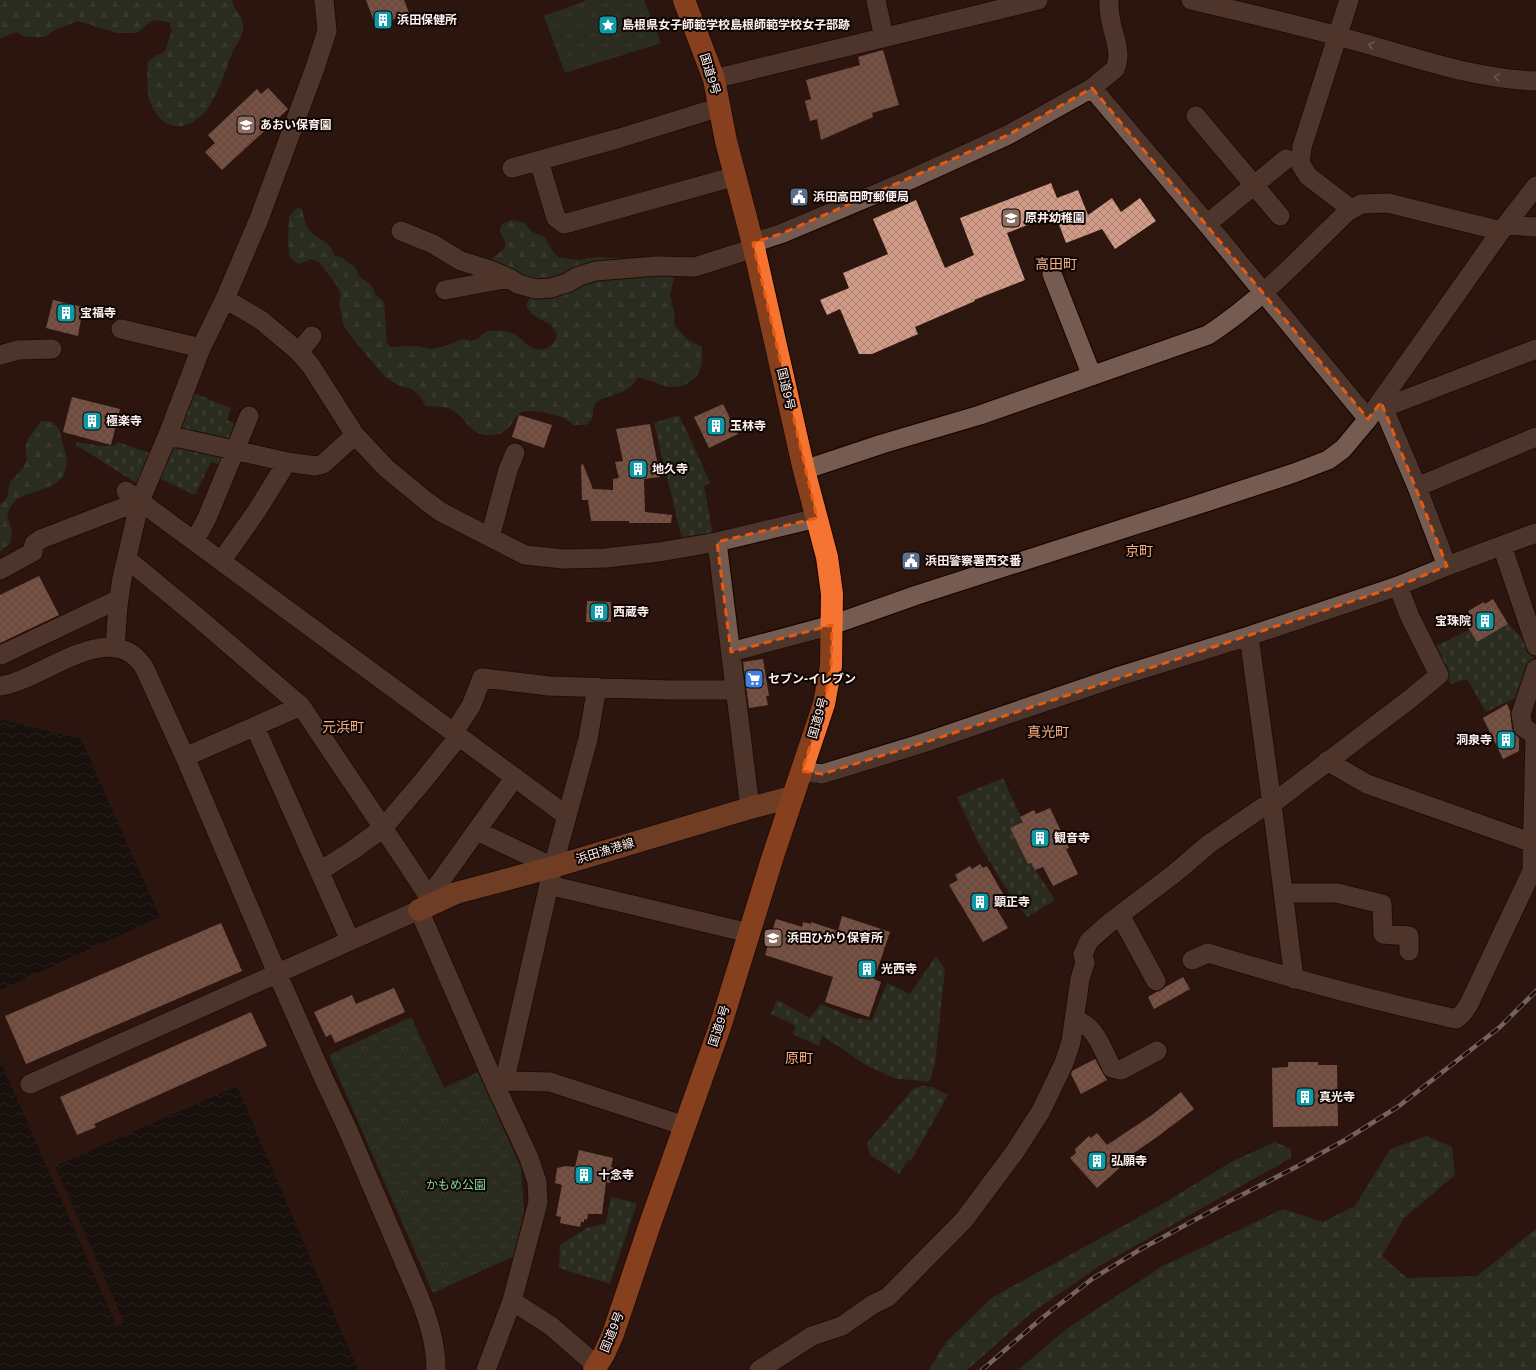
<svg xmlns="http://www.w3.org/2000/svg" width="1536" height="1370" font-family="Arial,'Noto Sans JP',sans-serif">
	<style>
		.grass { fill: url(#grass-tufts) }
		.forest { fill: url(#forest-firs) }
		.cemetery { fill: url(#cemetery-stones) }
		.park { fill: url(#park-crowns) }
		.water { fill: url(#water-waves) }
		.building { fill: url(#building-cross-hatch) }
		.lines { fill: none; stroke-linecap: round; stroke-linejoin: round }
		.minor-casing { stroke: #130300; stroke-width: 21 }
		.major-casing { stroke: #130300; stroke-width: 24 }
		.highway-casing { stroke: #130300; stroke-width: 24 }
		.minor { stroke: #765b51; stroke-width: 19 }
		.major { stroke: #c26a3e; stroke-width: 22 }
		.highway { stroke: #f57431; stroke-width: 22 }
		.rail-casing { stroke: #d1c2bd; stroke-width: 4.5 }
		.rail { stroke: #0e0503; stroke-width: 3; stroke-dasharray: 9; stroke-linecap: butt }
		.oneway { stroke: #baa69f }
		.marked { fill: none; stroke: #e8590c; stroke-width: 3; stroke-dasharray: 8 5; stroke-linejoin: round }
		.labels { text-anchor: middle; dominant-baseline: central; stroke-width: 4; stroke-linejoin: round; paint-order: stroke }
		.poi-label { font-size: 12px; font-weight: bold; fill: #fef1ed; stroke: #0e0503; text-anchor: start }
		.street-label { font-size: 12px; fill: #fef1ed; stroke: #0e0503 }
		.park-label { font-size: 12px; fill: #86d5a8; stroke: #0e0503 }
		.quarter-label { font-size: 14px; fill: #f5ae85; stroke: #0e0503 }
	</style>
	<defs>
		<pattern id="grass-tufts" width="24" height="20" patternUnits="userSpaceOnUse"><rect width="24" height="20" fill="#2b4737"/><path d="M3 7l-1-3M5 7V3M7 7l1-3M15 17l-1-3M17 17v-4M19 17l1-3" fill="none" stroke="#4b6254"/></pattern>
		<pattern id="forest-firs" width="22" height="20" patternUnits="userSpaceOnUse"><rect width="22" height="20" fill="#2b4737"/><path d="M5 1l3.5 6h-7zM16 11l3.5 6h-7z" fill="#4b6254"/></pattern>
		<pattern id="cemetery-stones" width="16" height="16" patternUnits="userSpaceOnUse"><rect width="16" height="16" fill="#2b4737"/><path d="M2 7V4a2 2 0 0 1 4 0v3zM10 15v-3a2 2 0 0 1 4 0v3z" fill="#4b6254"/></pattern>
		<pattern id="park-crowns" width="20" height="18" patternUnits="userSpaceOnUse"><rect width="20" height="18" fill="#2b4737"/><path d="M2 6a3 3 0 1 1 6 0M12 15a3 3 0 1 1 6 0" fill="none" stroke="#4b6254"/></pattern>
		<pattern id="water-waves" width="16" height="10" patternUnits="userSpaceOnUse"><rect width="16" height="10" fill="#00090c"/><path d="M0 5q4-4 8 0t8 0" fill="none" stroke="#262d30"/></pattern>
		<pattern id="building-cross-hatch" width="8" height="8" patternUnits="userSpaceOnUse"><rect width="8" height="8" fill="#d19b87"/><path d="M0 0l8 8M0 8l8-8" fill="none" stroke="#a98274"/></pattern>
	</defs>
	<rect width="100%" height="100%" fill="#2c160e"/>
	<path class="grass" d="M 587,0 L 644,0 L 661,43 L 565,73 L 544,16 Z"/>
	<path class="forest" d="M 0,0 L 232,0 C 234,9 242,16 243,25 C 245,35 236,44 232,53 C 225,72 216,102 201,116 C 177,138 152,122 148,92 C 147,82 147,71 148,61 L 157,55 L 165,51 L 172,30 L 169,22 L 153,20 L 137,33 L 117,33 L 78,21 L 55,30 L 45,37 L 25,37 L 16,32 L 0,39 Z
		M 298,208 L 302,209 C 303,215 305,223 308,228 C 316,240 330,239 335,256 L 340,257 L 355,267 L 359,276 L 371,285 L 376,295 L 384,302 L 387,343 L 391,347 L 417,346 L 430,349 L 446,346 L 463,339 L 471,341 L 478,339 C 485,330 491,330 503,331 C 505,332 509,331 512,333 C 520,336 527,347 535,349 C 548,352 556,344 557,333 C 554,330 552,325 548,323 C 538,318 530,316 526,305 L 530,298 L 576,281 L 625,274 L 672,275 L 674,279 L 670,295 L 674,312 L 675,326 L 688,340 L 702,347 C 702,355 703,362 700,369 C 696,383 678,390 665,386 C 656,384 648,378 638,378 C 635,381 633,385 630,387 C 621,395 607,395 598,401 C 589,407 598,417 586,425 L 574,425 L 564,418 L 543,412 L 532,411 L 520,412 C 515,418 512,425 506,430 C 502,433 497,435 492,435 C 469,437 467,417 451,409 C 443,406 434,407 426,406 L 420,396 L 412,389 L 398,385 L 385,377 L 354,340 L 344,327 L 339,303 L 341,295 L 337,286 L 319,262 L 311,259 L 299,264 L 295,262 L 290,257 L 288,243 L 289,217 L 294,210 Z
		M 511,220 L 525,223 L 531,231 L 545,238 L 553,252 L 558,257 L 576,260 L 598,257 L 630,259 L 532,284 C 522,271 524,273 510,272 C 504,272 498,268 493,267 L 491,260 C 495,254 507,251 505,243 C 505,239 501,235 500,230 L 502,224 Z
		M 41,421 C 50,421 59,423 60,433 C 62,442 66,452 67,460 C 67,493 34,486 15,501 C 12,503 9,510 7,514 L 12,533 L 11,542 L 0,552 L 0,504 C 12,496 6,493 10,483 C 14,476 21,473 24,466 C 30,457 24,453 26,445 C 28,437 36,428 41,421 Z
		M 1427,1136 L 1452,1147 L 1455,1175 L 1404,1218 L 1382,1256 L 1407,1278 L 1477,1276 L 1536,1229 L 1536,1370 L 1018,1370 L 1068,1328 L 1161,1267 L 1283,1209 L 1323,1222 L 1355,1206 L 1390,1149 Z
		M 1275,1142 L 1291,1149 L 1291,1158 L 1101,1265 L 1030,1314 L 967,1370 L 929,1370 L 946,1342 L 993,1297 L 1161,1205 L 1231,1162 Z"/>
	<path class="cemetery" d="M 191,392 L 231,408 L 227,420 L 235,424 L 230,444 L 176,433 Z
		M 679,415 L 710,482 L 704,486 L 713,535 L 682,539 L 654,423 Z
		M 77,442 L 101,446 L 113,446 L 118,442 L 155,455 L 141,486 L 76,445 Z
		M 173,442 L 230,452 L 224,466 L 211,462 L 195,495 L 158,478 Z
		M 1508,624 L 1527,643 L 1534,656 L 1524,694 L 1486,712 L 1467,679 L 1451,684 L 1432,648 L 1469,630 L 1477,642 Z
		M 1003,778 L 1023,822 L 1010,828 L 1028,864 L 1031,863 L 1055,900 L 1027,917 L 1007,890 L 979,844 L 957,797 Z
		M 936,956 L 945,969 L 935,1064 L 929,1082 L 893,1078 L 866,1065 L 823,1036 L 818,1046 L 793,1034 L 796,1026 L 771,1014 L 777,1000 L 810,1018 L 821,1004 L 854,1018 L 872,1020 L 887,983 L 910,994 Z
		M 922,1086 L 932,1087 L 948,1095 L 911,1161 L 908,1160 L 899,1174 L 870,1155 L 867,1143 L 913,1089 Z
		M 611,1197 L 637,1203 L 610,1284 L 559,1268 L 560,1245 L 587,1228 L 606,1223 Z"/>
	<path class="park" d="M 411,1017 L 444,1088 L 478,1072 L 521,1168 L 524,1212 L 514,1256 L 433,1293 L 329,1055 Z"/>
	<path class="water" d="M 0,719 L 81,739 L 160,917 L 0,990 Z
		M 0,1060 L 117,1327 L 124,1322 L 55,1166 L 237,1086 L 358,1370 L 0,1370 Z"/>
	<path class="building" d="M 366,0 L 404,0 L 409,13 L 376,27 Z
		M 883,50 L 899,105 L 872,113 L 873,117 L 821,140 L 817,119 L 810,121 L 805,101 L 811,99 L 806,80 L 860,65 L 858,57 Z
		M 268,88 L 288,109 L 222,170 L 205,152 L 215,143 L 208,135 L 257,89 L 261,94 Z
		M 1051,183 L 1057,198 L 1078,190 L 1088,215 L 1112,198 L 1121,212 L 1140,198 L 1156,221 L 1115,249 L 1102,229 L 1066,243 L 1055,214 L 1007,233 L 1025,280 L 974,300 L 975,301 L 915,327 L 918,334 L 872,354 L 859,354 L 840,309 L 827,315 L 820,300 L 849,288 L 843,273 L 888,254 L 873,219 L 916,200 L 945,268 L 974,255 L 960,218 Z
		M 53,300 L 83,307 L 78,336 L 46,328 Z
		M 72,397 L 120,409 L 111,445 L 63,432 Z
		M 723,404 L 738,434 L 709,448 L 694,417 Z
		M 519,415 L 552,425 L 544,448 L 512,437 Z
		M 650,424 L 660,477 L 644,479 L 645,512 L 672,515 L 671,523 L 629,523 L 629,521 L 591,521 L 588,500 L 582,500 L 581,465 L 583,464 L 593,489 L 613,490 L 613,479 L 619,478 L 615,462 L 623,461 L 616,429 Z
		M 39,576 L 59,615 L 0,643 L 0,595 Z
		M 1493,599 L 1508,624 L 1477,642 L 1462,618 L 1470,614 L 1468,611 L 1484,602 L 1485,604 Z
		M 587,601 L 611,602 L 611,622 L 586,622 Z
		M 763,659 L 769,696 L 766,696 L 768,705 L 749,708 L 743,662 Z
		M 1507,704 L 1510,711 L 1512,729 L 1514,733 L 1519,738 L 1519,751 L 1503,759 L 1483,718 Z
		M 1050,808 L 1069,848 L 1066,849 L 1078,874 L 1053,886 L 1043,867 L 1035,870 L 1031,863 L 1028,864 L 1010,828 L 1023,822 L 1020,817 L 1034,810 L 1036,814 Z
		M 980,864 L 983,868 L 987,866 L 1006,899 L 995,906 L 1008,928 L 983,942 L 949,885 L 958,880 L 955,875 L 970,866 L 972,869 Z
		M 842,916 L 890,932 L 874,979 L 881,982 L 869,1017 L 825,1002 L 833,977 L 765,955 L 776,919 L 802,927 L 803,922 L 811,924 L 811,922 L 838,931 Z
		M 221,923 L 242,971 L 26,1064 L 5,1016 Z
		M 1183,977 L 1190,989 L 1154,1009 L 1148,997 Z
		M 394,988 L 405,1012 L 335,1043 L 331,1034 L 326,1037 L 314,1012 L 352,995 L 356,1004 Z
		M 251,1012 L 267,1046 L 94,1124 L 96,1127 L 77,1135 L 60,1097 Z
		M 1095,1059 L 1107,1080 L 1081,1094 L 1071,1074 L 1072,1071 Z
		M 1288,1062 L 1318,1062 L 1318,1065 L 1337,1065 L 1338,1126 L 1273,1127 L 1272,1068 L 1288,1067 Z
		M 1181,1092 L 1194,1109 L 1157,1137 L 1122,1161 L 1124,1164 L 1097,1188 L 1070,1158 L 1076,1153 L 1075,1149 L 1089,1136 L 1091,1138 L 1097,1133 L 1107,1145 L 1152,1115 Z
		M 579,1150 L 613,1158 L 611,1167 L 614,1168 L 610,1183 L 606,1182 L 602,1214 L 588,1214 L 587,1220 L 584,1219 L 584,1222 L 581,1222 L 580,1227 L 560,1223 L 561,1217 L 556,1216 L 562,1185 L 555,1183 L 557,1168 L 566,1166 L 575,1167 Z"/>
	<g class="lines">
		<defs>
			<path id="minor" d="M 876,0 L 884,38
				M 1191,0 C 1247,13 1304,26 1359,42 C 1417,58 1475,79 1536,81
				M 1349,0 L 1302,147 L 1300,163 L 1308,176 L 1351,209
				M 714,79 L 1038,0
				M 1092,88 L 1207,224 L 1368,419
				M 1196,116 L 1280,216
				M 539,161 L 556,218 L 564,224 L 736,176
				M 512,168 L 620,138 L 720,107
				M 1207,224 L 1286,159
				M 1506,225 L 1536,227
				M 401,231 L 433,244 L 461,261 L 490,270 L 509,278 L 518,284 L 536,289 L 551,288 L 567,283 L 579,276 L 596,271 L 657,266 L 695,267 L 754,248
				M 753,243 L 783,233 L 909,180 L 1008,135 L 1092,88 L 1115,69 C 1123,52 1112,33 1110,16 C 1109,11 1109,5 1109,0
				M 1052,274 L 1092,376
				M 445,290 L 509,278
				M 225,299 L 261,320 L 299,352 L 311,366 L 355,435 L 386,468 L 426,501 L 441,512 L 525,555 L 564,559 L 605,558 L 659,552 L 717,542 L 817,518
				M 121,329 L 201,348
				M 299,352 L 312,336
				M 0,355 L 18,350 L 52,349
				M 1381,402 L 1417,487 L 1447,566
				M 1383,408 L 1536,349
				M 167,438 L 180,438 L 287,462 L 315,466 L 323,464 L 355,435
				M 804,470 L 882,444 L 980,415 L 1208,335 C 1260,301 1303,255 1347,212 L 1361,204 L 1388,203 L 1501,231
				M 1417,487 L 1536,437
				M 126,491 L 567,816
				M 490,537 L 508,470 L 515,453
				M 195,540 L 207,518 L 249,416
				M 717,542 L 750,808
				M 1502,546 L 1536,646
				M 127,559 L 195,615 L 301,706 L 402,856 L 433,903
				M 222,560 L 256,512 L 287,462
				M 0,570 L 33,552 L 34,544 L 41,539 L 140,501
				M 1249,636 L 1272,804 L 1294,979
				M 115,648 L 118,605 L 122,578 L 140,501 L 169,432 L 201,348 L 225,299 L 259,219 L 315,68 L 327,31 L 324,0
				M 731,652 L 832,625 L 917,595 L 1203,503 L 1294,473 L 1328,460 L 1343,449 L 1368,419 L 1501,231 L 1536,186
				M 1,655 L 119,599
				M 0,686 C 42,681 110,615 144,667 L 185,757 L 277,973 L 323,1077 L 347,1128 L 420,1299 C 429,1322 436,1344 436,1370
				M 255,727 L 350,940
				M 454,732 L 471,706 L 482,678 L 549,686 L 669,690 L 734,690
				M 185,757 L 301,706
				M 1327,761 L 1367,784 L 1533,843
				M 802,771 L 822,774 L 923,743 L 1120,676 L 1249,636 L 1398,586 L 1447,566 L 1536,533
				M 477,831 L 553,867
				M 320,871 L 353,850 L 383,828 L 423,781 L 459,736
				M 549,885 L 749,933
				M 1283,893 L 1337,893 L 1382,904 L 1383,934 L 1409,936 L 1409,951
				M 429,897 L 515,777
				M 1120,915 L 1156,981
				M 1192,960 L 1208,953 C 1290,978 1372,1000 1456,1019 L 1463,1013 L 1469,1004 L 1532,871 L 1535,735 L 1523,727 L 1521,714 L 1536,669
				M 1075,1020 C 1095,1024 1103,1051 1112,1068 L 1121,1070 L 1157,1051
				M 503,1081 L 550,1082 L 685,1126
				M 30,1084 L 419,910 L 497,1089 L 529,1158 L 537,1182 L 538,1202 L 531,1229 L 512,1301 L 486,1370
				M 497,1089 L 506,1075 L 553,867 L 588,739 L 597,687
				M 512,1301 L 551,1326 L 597,1366
				M 759,1370 L 812,1336 L 842,1326 L 872,1305 L 888,1297 L 964,1220 L 1014,1153 L 1041,1111 L 1064,1063 L 1071,1042 L 1080,979 L 1085,963 L 1083,954 L 1089,941 L 1108,924 L 1175,873 L 1209,844 L 1263,807 L 1272,804 L 1410,699 L 1439,675 L 1410,617 L 1398,586"/>
			<path id="major" d="M 419,910 L 456,893 L 553,867 L 750,808 L 792,797"/>
			<path id="highway" d="M 594,1370 L 604,1354 L 613,1334 L 650,1224 L 721,1024 L 773,856 L 824,704 L 831,666 L 832,594 L 827,557 L 804,470 L 754,248 L 726,141 L 714,79 L 684,0"/>
		</defs>
		<use href="#minor" class="minor-casing"/>
		<use href="#major" class="major-casing"/>
		<use href="#highway" class="highway-casing"/>
		<use href="#minor" class="minor"/>
		<use href="#major" class="major"/>
		<use href="#highway" class="highway"/>
		<defs>
			<path id="rail" d="M 982,1370 L 1042,1318 L 1092,1279 L 1141,1249 L 1228,1202 L 1298,1166 L 1345,1140 L 1399,1106 L 1500,1027 L 1536,991"/>
		</defs>
		<use href="#rail" class="rail-casing"/>
		<use href="#rail" class="rail"/>
	</g>
	<defs><path id="oneway-chevron" d="M-2-3.5L2.5 0L-2 3.5" fill="none" stroke-width="1.6" stroke-linecap="round" stroke-linejoin="round"/></defs>
	<g class="oneway">
		<use href="#oneway-chevron" transform="translate(1371 45) rotate(-164)"/>
		<use href="#oneway-chevron" transform="translate(1497 77) rotate(-171)"/>
	</g>
	<path d="M0 0H1536V1370H0ZM 1092,88 L 1368,419 L 1381,402 L 1447,566 L 1398,586 L 923,743 L 822,774 L 802,771 L 824,704 L 831,666 L 832,625 L 731,652 L 717,542 L 817,518 L 753,243 L 783,233 L 1008,135 Z" fill="#2c160e" fill-opacity=".55" fill-rule="evenodd"/>
	<path class="marked" d="M 1092,88 L 1368,419 L 1381,402 L 1447,566 L 1398,586 L 923,743 L 822,774 L 802,771 L 824,704 L 831,666 L 832,625 L 731,652 L 717,542 L 817,518 L 753,243 L 783,233 L 1008,135 Z"/>
	<defs>
		<symbol id="building-square" viewBox="-11 -11 22 22"><rect x="-9" y="-9" width="18" height="18" rx="4" fill="#0f9aa8" stroke="#0e0503"/><path d="M-4-6H4V6H1V3H-1V6H-4ZM-2.5-4.3h1.7v1.8h-1.7ZM.8-4.3h1.7v1.8H.8ZM-2.5-1h1.7V.8h-1.7ZM.8-1h1.7V.8H.8Z" fill="#fff"/></symbol>
		<symbol id="sight-square" viewBox="-11 -11 22 22"><rect x="-9" y="-9" width="18" height="18" rx="4" fill="#0f9aa8" stroke="#0e0503"/><path d="M0-6L1.8-2.2L6-1.7L2.9 1.2L3.7 5.4L0 3.3L-3.7 5.4L-2.9 1.2L-6-1.7L-1.8-2.2Z" fill="#fff"/></symbol>
		<symbol id="school-square" viewBox="-11 -11 22 22"><rect x="-9" y="-9" width="18" height="18" rx="4" fill="#8d6e63" stroke="#0e0503"/><path d="M0-5L7-2L0 1L-7-2ZM-4 1L0 2.5L4 1V4Q0 6-4 4Z" fill="#fff"/></symbol>
		<symbol id="civic-square" viewBox="-11 -11 22 22"><rect x="-9" y="-9" width="18" height="18" rx="4" fill="#5c6f8a" stroke="#0e0503"/><path d="M-.6-6.5H3V-4.5H.6V-3L4-1V1h2V6H-6V1h2V-1L-.6-3ZM-1.2 2.5V6h2.4V2.5Z" fill="#fff"/></symbol>
		<symbol id="supermarket-square" viewBox="-11 -11 22 22"><rect x="-9" y="-9" width="18" height="18" rx="4" fill="#3f7fe0" stroke="#0e0503"/><path d="M-6-5.5h2.5l.6 2H6L4.5 2H-2.5L-4.4-4H-6ZM-1.5 3.2a1.3 1.3 0 1 0 .1 0ZM3 3.2a1.3 1.3 0 1 0 .1 0Z" fill="#fff"/></symbol>
	</defs>
	<g fill-rule="evenodd">
		<use href="#building-square" x="372" y="9" width="22" height="22"/>
		<use href="#sight-square" x="597" y="14" width="22" height="22"/>
		<use href="#school-square" x="235" y="114" width="22" height="22"/>
		<use href="#civic-square" x="788" y="186" width="22" height="22"/>
		<use href="#school-square" x="1000" y="207" width="22" height="22"/>
		<use href="#building-square" x="55" y="302" width="22" height="22"/>
		<use href="#building-square" x="81" y="410" width="22" height="22"/>
		<use href="#building-square" x="705" y="415" width="22" height="22"/>
		<use href="#building-square" x="627" y="458" width="22" height="22"/>
		<use href="#civic-square" x="900" y="550" width="22" height="22"/>
		<use href="#building-square" x="588" y="601" width="22" height="22"/>
		<use href="#building-square" x="1474" y="610" width="22" height="22"/>
		<use href="#supermarket-square" x="743" y="668" width="22" height="22"/>
		<use href="#building-square" x="1495" y="729" width="22" height="22"/>
		<use href="#building-square" x="1029" y="827" width="22" height="22"/>
		<use href="#building-square" x="969" y="891" width="22" height="22"/>
		<use href="#school-square" x="762" y="927" width="22" height="22"/>
		<use href="#building-square" x="856" y="958" width="22" height="22"/>
		<use href="#building-square" x="1294" y="1086" width="22" height="22"/>
		<use href="#building-square" x="1086" y="1150" width="22" height="22"/>
		<use href="#building-square" x="573" y="1164" width="22" height="22"/>
	</g>
	<g class="labels">
		<g class="poi-label">
			<text x="397" y="20">浜田保健所</text>
			<text x="622" y="25">島根県女子師範学校島根師範学校女子部跡</text>
			<text x="260" y="125">あおい保育園</text>
			<text x="813" y="197">浜田高田町郵便局</text>
			<text x="1025" y="218">原井幼稚園</text>
			<text x="80" y="313">宝福寺</text>
			<text x="106" y="421">極楽寺</text>
			<text x="730" y="426">玉林寺</text>
			<text x="652" y="469">地久寺</text>
			<text x="925" y="561">浜田警察署西交番</text>
			<text x="613" y="612">西蔵寺</text>
			<text x="1471" y="621" text-anchor="end">宝珠院</text>
			<text x="768" y="679">セブン-イレブン</text>
			<text x="1492" y="740" text-anchor="end">洞泉寺</text>
			<text x="1054" y="838">観音寺</text>
			<text x="994" y="902">顕正寺</text>
			<text x="787" y="938">浜田ひかり保育所</text>
			<text x="881" y="969">光西寺</text>
			<text x="1319" y="1097">真光寺</text>
			<text x="1111" y="1161">弘願寺</text>
			<text x="598" y="1175">十念寺</text>
		</g>
		<g class="street-label">
			<text transform="translate(710 74) rotate(73)">国道9号</text>
			<text transform="translate(786 389) rotate(77)">国道9号</text>
			<text transform="translate(818 718) rotate(-74)">国道9号</text>
			<text transform="translate(605 851) rotate(-17)">浜田漁港線</text>
			<text transform="translate(719 1026) rotate(-72)">国道9号</text>
			<text transform="translate(612 1332) rotate(-68)">国道9号</text>
		</g>
		<g class="park-label">
			<text x="456" y="1185">かもめ公園</text>
		</g>
		<g class="quarter-label">
			<text x="1056" y="264">高田町</text>
			<text x="1139" y="551">京町</text>
			<text x="343" y="727">元浜町</text>
			<text x="1048" y="732">真光町</text>
			<text x="799" y="1058">原町</text>
		</g>
	</g>
</svg>
